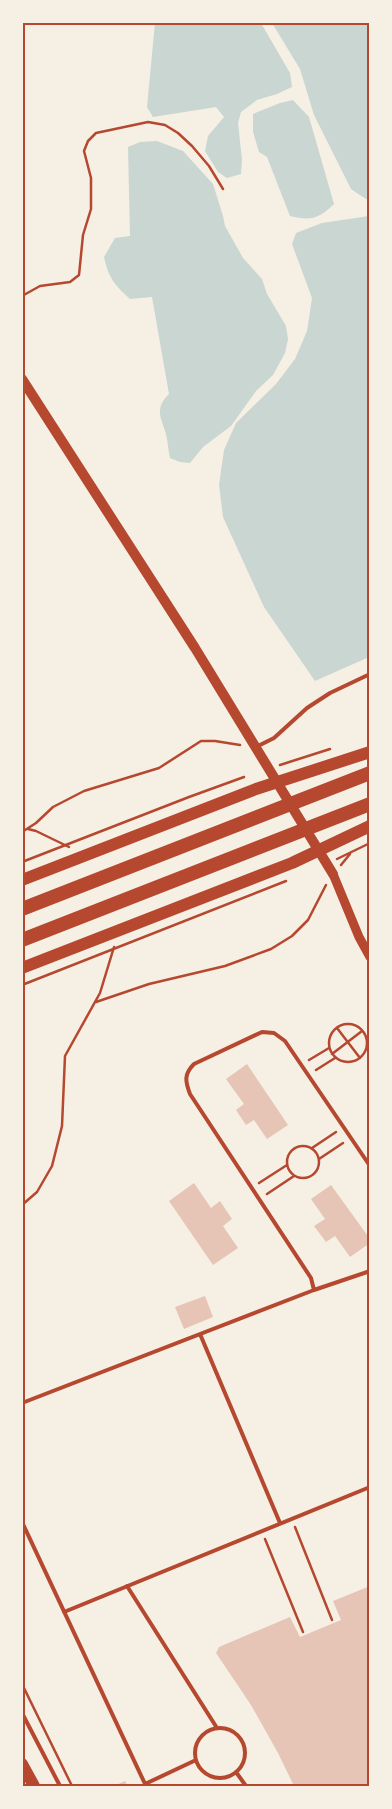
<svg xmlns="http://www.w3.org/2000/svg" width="392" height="1809" font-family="'Crimson Pro',serif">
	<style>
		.water { fill: #c9d6d2 }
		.building { fill: #e6c5b7 }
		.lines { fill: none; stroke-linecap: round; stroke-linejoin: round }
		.path { stroke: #b5482f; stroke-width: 2.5 }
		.service { stroke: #b5482f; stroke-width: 4 }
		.tertiary { stroke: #b5482f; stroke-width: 9 }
		.secondary { stroke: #b5482f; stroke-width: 10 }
		.primary { stroke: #b5482f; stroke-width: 12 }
		.trunk { stroke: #b5482f; stroke-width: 14 }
		.neatline { fill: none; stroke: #b5482f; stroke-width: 2 }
	</style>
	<rect width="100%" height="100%" fill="#f6efe4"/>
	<path class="water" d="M 155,23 L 261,23 L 290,73 L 292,87 L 277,94 L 257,100 L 241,112 L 238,123 L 242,160 L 241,174 L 227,178 L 218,172 L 205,151 L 208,136 L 224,117 L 216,107 L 153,117 L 147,107 Z
		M 272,23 L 369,23 L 369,198 L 366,199 L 351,189 L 314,115 L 300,69 Z
		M 293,100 L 309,117 L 334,204 C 319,219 310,221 290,216 L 267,157 L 259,152 L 253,132 L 253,114 L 280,103 Z
		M 157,141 L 183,151 L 213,184 L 223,216 L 225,226 L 243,258 L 262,279 L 267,294 L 286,326 L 288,339 L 285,353 L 273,375 L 256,391 L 231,426 L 203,447 L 190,463 L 180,462 L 170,458 C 168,450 168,442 166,434 C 161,417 154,409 169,394 L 152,297 L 130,299 C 114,284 109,279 104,257 L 115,238 L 130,236 L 128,147 L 140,142 Z
		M 369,216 L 369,657 L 315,681 L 264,607 L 223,517 L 219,485 L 224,450 L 236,423 L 276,384 L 295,359 L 307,331 L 312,298 L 292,244 L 296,233 L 322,223 Z"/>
	<path class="building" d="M 247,1064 L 288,1125 L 267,1139 L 254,1120 L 246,1125 L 236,1110 L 244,1104 L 226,1079 Z
		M 194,1183 L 211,1208 L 220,1201 L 232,1219 L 223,1226 L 238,1248 L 213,1265 L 169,1201 Z
		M 331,1185 L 370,1239 L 370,1243 L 350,1257 L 335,1236 L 326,1242 L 314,1226 L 325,1219 L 311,1199 Z
		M 205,1296 L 213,1317 L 184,1329 L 175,1307 Z
		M 370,1586 L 370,1786 L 294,1786 L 278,1753 L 251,1705 L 216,1653 L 219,1647 L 290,1617 L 300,1637 L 341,1620 L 333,1601 Z
		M 125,1781 L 128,1786 L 117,1786 L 116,1785 Z"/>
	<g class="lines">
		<path class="path" d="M 22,296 L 40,286 L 70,282 L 79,275 L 83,235 L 91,209 L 91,178 L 84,151 L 88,141 L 96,133 L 148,122 L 165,125 L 178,133 L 192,146 L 209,166 L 223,189
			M 280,765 L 330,749
			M 28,829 L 36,831 L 69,847
			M 22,832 L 36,823 L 53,807 L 84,791 L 159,768 L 201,741 L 215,741 L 240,745
			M 337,859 L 370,843
			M 22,862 L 189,797 L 244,777
			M 341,865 L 350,854
			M 22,985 L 286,881
			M 96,1002 L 149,984 L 225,966 L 271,949 L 292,936 L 308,920 L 326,885
			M329 1043a19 19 0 1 1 38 0a19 19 0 1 1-38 0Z
			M 337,1028 L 360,1058
			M 332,1054 L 362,1031
			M 309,1060 L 329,1048
			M 316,1070 L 335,1058
			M287 1162a16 16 0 1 1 32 0a16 16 0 1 1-32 0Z
			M 312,1148 L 336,1132
			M 319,1159 L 343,1143
			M 259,1183 L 287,1165
			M 267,1194 L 294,1176
			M 22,1205 L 37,1192 L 52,1166 L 62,1126 L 65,1056 L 100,993 L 114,947
			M 295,1527 L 332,1620
			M 265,1539 L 303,1632
			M 22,1684 L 72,1786"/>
		<path class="service" d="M 256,747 L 274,738 L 307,708 L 330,693 L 370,674
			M 314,1290 L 311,1278 L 190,1094 C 185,1081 184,1074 194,1064 L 262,1032 L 274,1033 L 285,1041 L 370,1166
			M 200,1334 L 280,1523
			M 22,1403 L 314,1290 L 370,1271
			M 22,1522 L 146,1786
			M 127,1586 L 217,1728
			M 64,1612 L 370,1487
			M 22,1713 L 60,1786
			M195 1753a25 25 0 1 1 50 0a25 25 0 1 1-50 0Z
			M 236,1772 L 246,1786
			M 145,1784 L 196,1760"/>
		<path class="tertiary" d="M 333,874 L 359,937 L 370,957"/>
		<path class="secondary" d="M 22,379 L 195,648 L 333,874"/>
		<path class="primary" d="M 22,880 L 256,789 L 370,752
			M 22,968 L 292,863 L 370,826
			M 22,1764 L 34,1786"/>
		<path class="trunk" d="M 22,909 L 370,773
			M 22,940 L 370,804"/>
	</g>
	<rect width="392" height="1809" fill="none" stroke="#f6efe4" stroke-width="48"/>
	<rect x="24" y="24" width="344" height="1761" class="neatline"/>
</svg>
